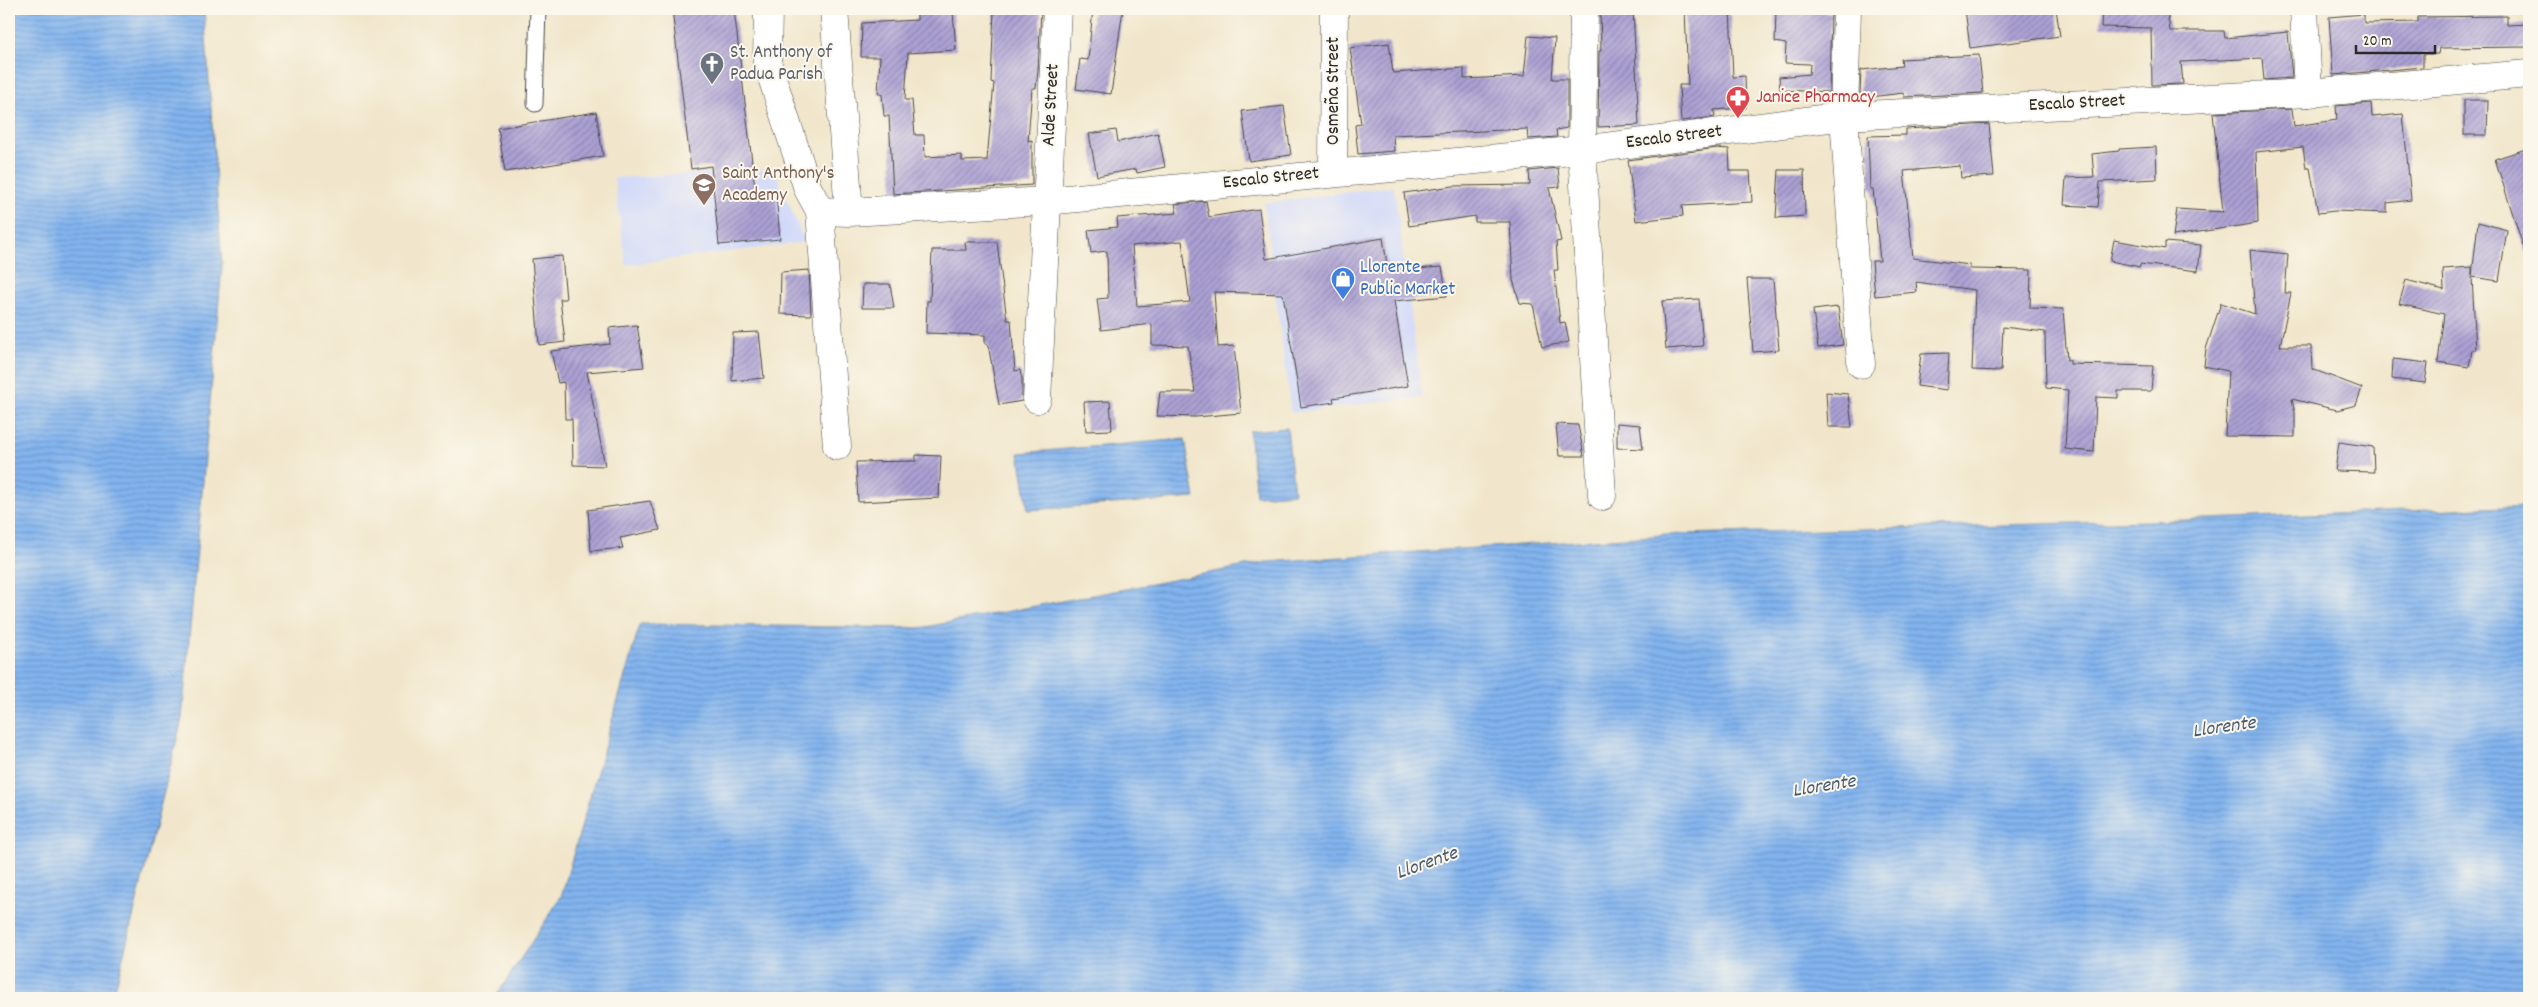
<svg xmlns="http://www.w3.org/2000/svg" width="2538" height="1007" font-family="Dekko,sans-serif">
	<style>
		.built { fill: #d1d9f9 }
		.water { fill: url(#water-rules); stroke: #56708d }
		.building { fill: url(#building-hatch); fill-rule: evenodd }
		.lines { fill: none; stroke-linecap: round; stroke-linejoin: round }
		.lane-casing { stroke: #494743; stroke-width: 17 }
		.street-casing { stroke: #494743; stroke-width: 29 }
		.secondary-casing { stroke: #494743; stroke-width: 29 }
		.lane { stroke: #fff; stroke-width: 15 }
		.street { stroke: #fff; stroke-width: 28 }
		.secondary { stroke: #fff; stroke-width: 28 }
		.labels { text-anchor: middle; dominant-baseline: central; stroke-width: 4; stroke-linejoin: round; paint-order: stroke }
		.worship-label { font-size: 19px; fill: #5b616d; stroke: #fbf7ec; text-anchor: start }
		.street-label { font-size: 19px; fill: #2b2b2b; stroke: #fbf7ec }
		.health-label { font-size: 19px; fill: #be3a42; stroke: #fbf7ec; text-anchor: start }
		.education-label { font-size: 19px; fill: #785e54; stroke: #fbf7ec; text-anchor: start }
		.shop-label { font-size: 19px; fill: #366cbe; stroke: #fbf7ec; text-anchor: start }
		.water-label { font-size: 20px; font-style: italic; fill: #495b70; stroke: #fbf7ec }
	</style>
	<defs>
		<pattern id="water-rules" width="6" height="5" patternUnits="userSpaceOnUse" patternTransform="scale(1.25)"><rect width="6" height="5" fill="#82b4ef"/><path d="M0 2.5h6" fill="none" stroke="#6b93c2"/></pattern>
		<pattern id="building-hatch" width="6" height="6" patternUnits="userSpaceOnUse" patternTransform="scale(1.25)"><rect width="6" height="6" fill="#aca1d4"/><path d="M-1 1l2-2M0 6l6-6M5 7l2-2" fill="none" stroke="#8c83ac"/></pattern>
	</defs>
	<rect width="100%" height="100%" fill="#fbf7ec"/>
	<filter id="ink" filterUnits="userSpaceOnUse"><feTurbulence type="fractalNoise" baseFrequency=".02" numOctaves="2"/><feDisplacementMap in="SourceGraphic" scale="10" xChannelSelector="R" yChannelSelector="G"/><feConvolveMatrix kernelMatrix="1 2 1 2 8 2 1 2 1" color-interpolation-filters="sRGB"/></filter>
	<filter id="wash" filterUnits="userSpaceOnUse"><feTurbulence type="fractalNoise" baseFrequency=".0096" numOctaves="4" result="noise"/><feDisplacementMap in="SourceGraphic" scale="20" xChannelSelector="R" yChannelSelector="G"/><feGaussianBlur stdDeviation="1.12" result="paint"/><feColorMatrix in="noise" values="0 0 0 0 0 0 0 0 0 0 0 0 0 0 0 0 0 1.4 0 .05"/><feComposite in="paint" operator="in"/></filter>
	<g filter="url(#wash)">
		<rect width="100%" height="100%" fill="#f1e6cb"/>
		<path class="built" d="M 774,169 L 805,242 L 626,265 L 614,178 Z
			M 1394,186 L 1422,397 L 1291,413 L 1264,203 Z"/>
		<path class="water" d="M 9,9 L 204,9 L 222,266 L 182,719 L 113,998 L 9,998 Z
			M 1287,428 L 1294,493 L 1256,496 L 1249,431 Z
			M 1185,439 L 1195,498 L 1028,510 L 1019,453 Z
			M 2529,506 L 2529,998 L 495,998 L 561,897 L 640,624 L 920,628 L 1267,562 L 1683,534 L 2184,520 Z"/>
		<g id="blocks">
			<path class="building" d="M 672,9 L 734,9 L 756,196 L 776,194 L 780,239 L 719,245 L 711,166 L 691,169 Z
				M 994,9 L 1041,9 L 1038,71 L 1036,88 L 1032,88 L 1028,141 L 1032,140 L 1032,185 L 893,194 L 889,116 L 884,116 L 882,94 L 878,94 L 880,57 L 861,57 L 862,23 L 917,20 L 917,14 L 953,12 L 956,50 L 908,53 L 905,100 L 912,100 L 915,135 L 924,135 L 925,157 L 962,155 L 962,161 L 987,160 L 994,83 L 991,82 Z
				M 1093,9 L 1123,9 L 1111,94 L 1076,89 L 1080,59 L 1088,60 Z
				M 1600,9 L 1633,9 L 1639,125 L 1598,127 L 1599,51 L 1601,51 Z
				M 1685,9 L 1730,9 L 1733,77 L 1745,76 L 1746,108 L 1714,110 L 1715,117 L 1681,121 L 1679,85 L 1688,85 Z
				M 1776,9 L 1831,13 L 1829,92 L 1780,90 L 1779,77 L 1809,74 L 1810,64 L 1785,63 L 1786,44 L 1775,42 Z
				M 1965,9 L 2056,9 L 2060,36 L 1970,48 Z
				M 2102,9 L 2167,9 L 2170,31 L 2224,31 L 2225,38 L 2288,32 L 2292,78 L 2264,80 L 2262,58 L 2181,62 L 2183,84 L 2152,85 L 2151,28 L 2101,27 Z
				M 2364,14 L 2364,23 L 2418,22 L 2418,17 L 2507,16 L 2507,25 L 2529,24 L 2529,47 L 2439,48 L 2438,54 L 2423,54 L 2423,67 L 2333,75 L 2329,17 Z
				M 1528,36 L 1555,38 L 1552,79 L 1567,79 L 1567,128 L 1556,130 L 1557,137 L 1528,139 L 1527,129 L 1393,135 L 1394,151 L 1358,154 L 1355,125 L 1361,124 L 1350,48 L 1389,43 L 1393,73 L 1464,68 L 1464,79 L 1524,76 Z
				M 1979,55 L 1983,93 L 1904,97 L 1903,93 L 1870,97 L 1869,94 L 1860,94 L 1861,70 L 1902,66 L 1901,59 Z
				M 2464,100 L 2488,100 L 2487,135 L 2464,135 Z
				M 2371,103 L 2372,117 L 2403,114 L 2411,200 L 2387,203 L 2387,213 L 2335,211 L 2318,213 L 2310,168 L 2306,168 L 2303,147 L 2256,152 L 2258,223 L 2173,236 L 2177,209 L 2223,212 L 2213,113 L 2292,109 L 2294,126 L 2337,120 L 2336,106 Z
				M 1284,106 L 1291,155 L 1249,161 L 1242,111 Z
				M 596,112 L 603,156 L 505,172 L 498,128 Z
				M 1989,124 L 1994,176 L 1961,178 L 1960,166 L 1904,171 L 1913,258 L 1970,265 L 1970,269 L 2031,270 L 2030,308 L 2063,309 L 2067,360 L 2070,360 L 2070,364 L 2153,366 L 2151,391 L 2118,391 L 2118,398 L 2096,397 L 2094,452 L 2065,449 L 2068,390 L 2046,388 L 2045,332 L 2003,327 L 2001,371 L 1972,370 L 1975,290 L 1916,282 L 1917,292 L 1875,296 L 1872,261 L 1880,261 L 1873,189 L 1870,189 L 1868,136 L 1906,135 L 1906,129 Z
				M 1116,130 L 1118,142 L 1158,133 L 1165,167 L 1137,173 L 1136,169 L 1097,176 L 1089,134 Z
				M 2156,147 L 2157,179 L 2100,182 L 2098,207 L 2064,205 L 2066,178 L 2094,177 L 2092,154 L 2119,151 L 2119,149 Z
				M 1717,148 L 1729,149 L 1730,171 L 1750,171 L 1752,202 L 1682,206 L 1683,216 L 1636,221 L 1628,160 Z
				M 2529,148 L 2529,252 L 2525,252 L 2495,159 Z
				M 1558,168 L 1560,187 L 1549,188 L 1561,241 L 1556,242 L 1558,270 L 1554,270 L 1560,323 L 1565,322 L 1569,342 L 1542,347 L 1533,304 L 1520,303 L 1513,280 L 1510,222 L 1475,222 L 1475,216 L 1409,226 L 1404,193 L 1453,186 L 1530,185 L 1529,171 Z
				M 1779,170 L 1804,170 L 1805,216 L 1776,218 Z
				M 1206,201 L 1209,217 L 1259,209 L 1266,259 L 1383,238 L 1388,271 L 1442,267 L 1447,296 L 1394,301 L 1408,386 L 1333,398 L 1334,402 L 1301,407 L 1283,294 L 1214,292 L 1218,347 L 1234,346 L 1241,413 L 1196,417 L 1157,416 L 1160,392 L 1195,392 L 1188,346 L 1152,345 L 1152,324 L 1101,330 L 1097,299 L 1108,298 L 1107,251 L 1091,253 L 1088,230 L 1118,227 L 1117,218 L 1177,213 L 1175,204 ZM 1182,241 L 1190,302 L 1137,306 L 1132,246 Z
				M 2478,222 L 2507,230 L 2499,281 L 2472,277 L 2476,350 L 2472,350 L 2469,367 L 2438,362 L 2444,314 L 2399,304 L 2406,280 L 2444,290 L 2443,269 L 2472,267 L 2472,276 Z
				M 2114,240 L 2165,249 L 2165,242 L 2201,245 L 2198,271 L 2140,264 L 2140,267 L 2110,261 Z
				M 965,242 L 997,242 L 1007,320 L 1011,320 L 1015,371 L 1020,370 L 1022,380 L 1022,401 L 999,405 L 988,344 L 985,344 L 985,335 L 926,333 L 927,301 L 930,301 L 932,250 L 966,250 Z
				M 2250,250 L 2288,254 L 2285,293 L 2291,293 L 2280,346 L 2311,346 L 2312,369 L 2362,388 L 2356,405 L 2337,410 L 2292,399 L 2295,413 L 2295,437 L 2225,436 L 2228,371 L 2204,366 L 2206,349 L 2221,303 L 2255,314 Z
				M 562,256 L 566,299 L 560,299 L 565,342 L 539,345 L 532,259 Z
				M 809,270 L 811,315 L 780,314 L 781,272 Z
				M 1747,279 L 1773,279 L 1779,350 L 1753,352 Z
				M 863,284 L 890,284 L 894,308 L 862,308 Z
				M 1699,299 L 1703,346 L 1666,349 L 1662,301 Z
				M 1838,307 L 1843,345 L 1818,348 L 1813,310 Z
				M 637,325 L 644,367 L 587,372 L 605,466 L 573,465 L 572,419 L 565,419 L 564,382 L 558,383 L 551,351 L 610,344 L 609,328 Z
				M 759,332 L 764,378 L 732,381 L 733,333 Z
				M 1949,353 L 1947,390 L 1917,386 L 1921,354 Z
				M 2393,359 L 2428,363 L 2425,383 L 2392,379 Z
				M 1826,392 L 1848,394 L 1852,427 L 1828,427 Z
				M 1110,401 L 1112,430 L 1086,431 L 1084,402 Z
				M 1617,423 L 1640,425 L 1643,449 L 1617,448 Z
				M 1556,424 L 1578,425 L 1584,456 L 1559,456 Z
				M 2339,442 L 2373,447 L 2374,472 L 2335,471 Z
				M 916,455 L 941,456 L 939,498 L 858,502 L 856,462 L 916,461 Z
				M 650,501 L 660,530 L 620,538 L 623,548 L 591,551 L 588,510 Z"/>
		</g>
	</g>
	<g filter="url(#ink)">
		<use href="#blocks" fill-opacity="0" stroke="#494743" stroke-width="1"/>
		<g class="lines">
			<defs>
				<path id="lane" d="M 535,104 L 538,9"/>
				<path id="street" d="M 1584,9 L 1582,150 L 1602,496
					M 1847,9 L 1844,116 L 1861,364
					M 2304,9 L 2308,93
					M 1333,173 L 1334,9
					M 820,211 L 837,446
					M 1037,399 L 1057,9"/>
				<path id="secondary" d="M 768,9 L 767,62 L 808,189 L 820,211 L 849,212 L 1046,201 L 1582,150 L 1844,116 L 2308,93 L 2529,74
					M 834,9 L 849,212"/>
			</defs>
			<use href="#lane" class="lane-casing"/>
			<use href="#street" class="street-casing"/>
			<use href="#secondary" class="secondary-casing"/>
			<use href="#lane" class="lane"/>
			<use href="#street" class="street"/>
			<use href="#secondary" class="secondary"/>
		</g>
	</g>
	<defs>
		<symbol id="church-pin" viewBox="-11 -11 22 30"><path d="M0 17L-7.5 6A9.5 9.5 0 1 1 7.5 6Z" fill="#6b7280" stroke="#fbf7ec"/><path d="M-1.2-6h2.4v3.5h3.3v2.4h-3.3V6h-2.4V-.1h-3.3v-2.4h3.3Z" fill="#fff"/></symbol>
		<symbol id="pharmacy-pin" viewBox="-11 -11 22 30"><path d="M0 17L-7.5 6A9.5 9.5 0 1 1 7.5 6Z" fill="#e0444e" stroke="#fbf7ec"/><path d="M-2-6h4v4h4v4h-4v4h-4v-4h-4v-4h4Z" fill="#fff"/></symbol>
		<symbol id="school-pin" viewBox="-11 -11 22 30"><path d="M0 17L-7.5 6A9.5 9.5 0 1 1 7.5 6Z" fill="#8d6e63" stroke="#fbf7ec"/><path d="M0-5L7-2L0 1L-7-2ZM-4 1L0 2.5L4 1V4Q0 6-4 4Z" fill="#fff"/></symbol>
		<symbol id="shop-pin" viewBox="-11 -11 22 30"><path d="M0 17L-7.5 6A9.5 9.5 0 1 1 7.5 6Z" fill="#3f7fe0" stroke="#fbf7ec"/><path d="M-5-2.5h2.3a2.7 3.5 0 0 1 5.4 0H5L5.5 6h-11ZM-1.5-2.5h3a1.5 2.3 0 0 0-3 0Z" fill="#fff"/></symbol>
	</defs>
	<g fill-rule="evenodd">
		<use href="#church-pin" x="698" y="50" width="28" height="38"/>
		<use href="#pharmacy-pin" x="1724" y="84" width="28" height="38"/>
		<use href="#school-pin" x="690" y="171" width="28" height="38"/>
		<use href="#shop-pin" x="1329" y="265" width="28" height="38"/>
	</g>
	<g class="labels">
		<g class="worship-label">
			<text x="730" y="53">St. Anthony of<tspan x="730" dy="22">Padua Parish</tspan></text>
		</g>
		<g class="street-label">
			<text transform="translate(1334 91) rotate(-90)">Osmeña Street</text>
			<text transform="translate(2077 104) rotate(-3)">Escalo Street</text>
			<text transform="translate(1052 105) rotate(-87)">Alde Street</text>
			<text transform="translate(1674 138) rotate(-7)">Escalo Street</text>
			<text transform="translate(1271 179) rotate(-6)">Escalo Street</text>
		</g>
		<g class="health-label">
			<text x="1756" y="98">Janice Pharmacy</text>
		</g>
		<g class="education-label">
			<text x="722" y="174">Saint Anthony's<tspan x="722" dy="22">Academy</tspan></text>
		</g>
		<g class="shop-label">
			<text x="1360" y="268">Llorente<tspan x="1360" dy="22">Public Market</tspan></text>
		</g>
		<g class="water-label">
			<text transform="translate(2224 728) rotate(-8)">Llorente</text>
			<text transform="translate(1824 787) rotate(-9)">Llorente</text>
			<text transform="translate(1427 864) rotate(-20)">Llorente</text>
		</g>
	</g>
	<rect width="2538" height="1007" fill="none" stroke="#fbf7ec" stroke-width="30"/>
	<path d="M2356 45v8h79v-8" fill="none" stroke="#2b2b2b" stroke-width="2.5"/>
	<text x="2363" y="45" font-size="15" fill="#2b2b2b" stroke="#fbf7ec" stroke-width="4" paint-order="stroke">20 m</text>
</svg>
